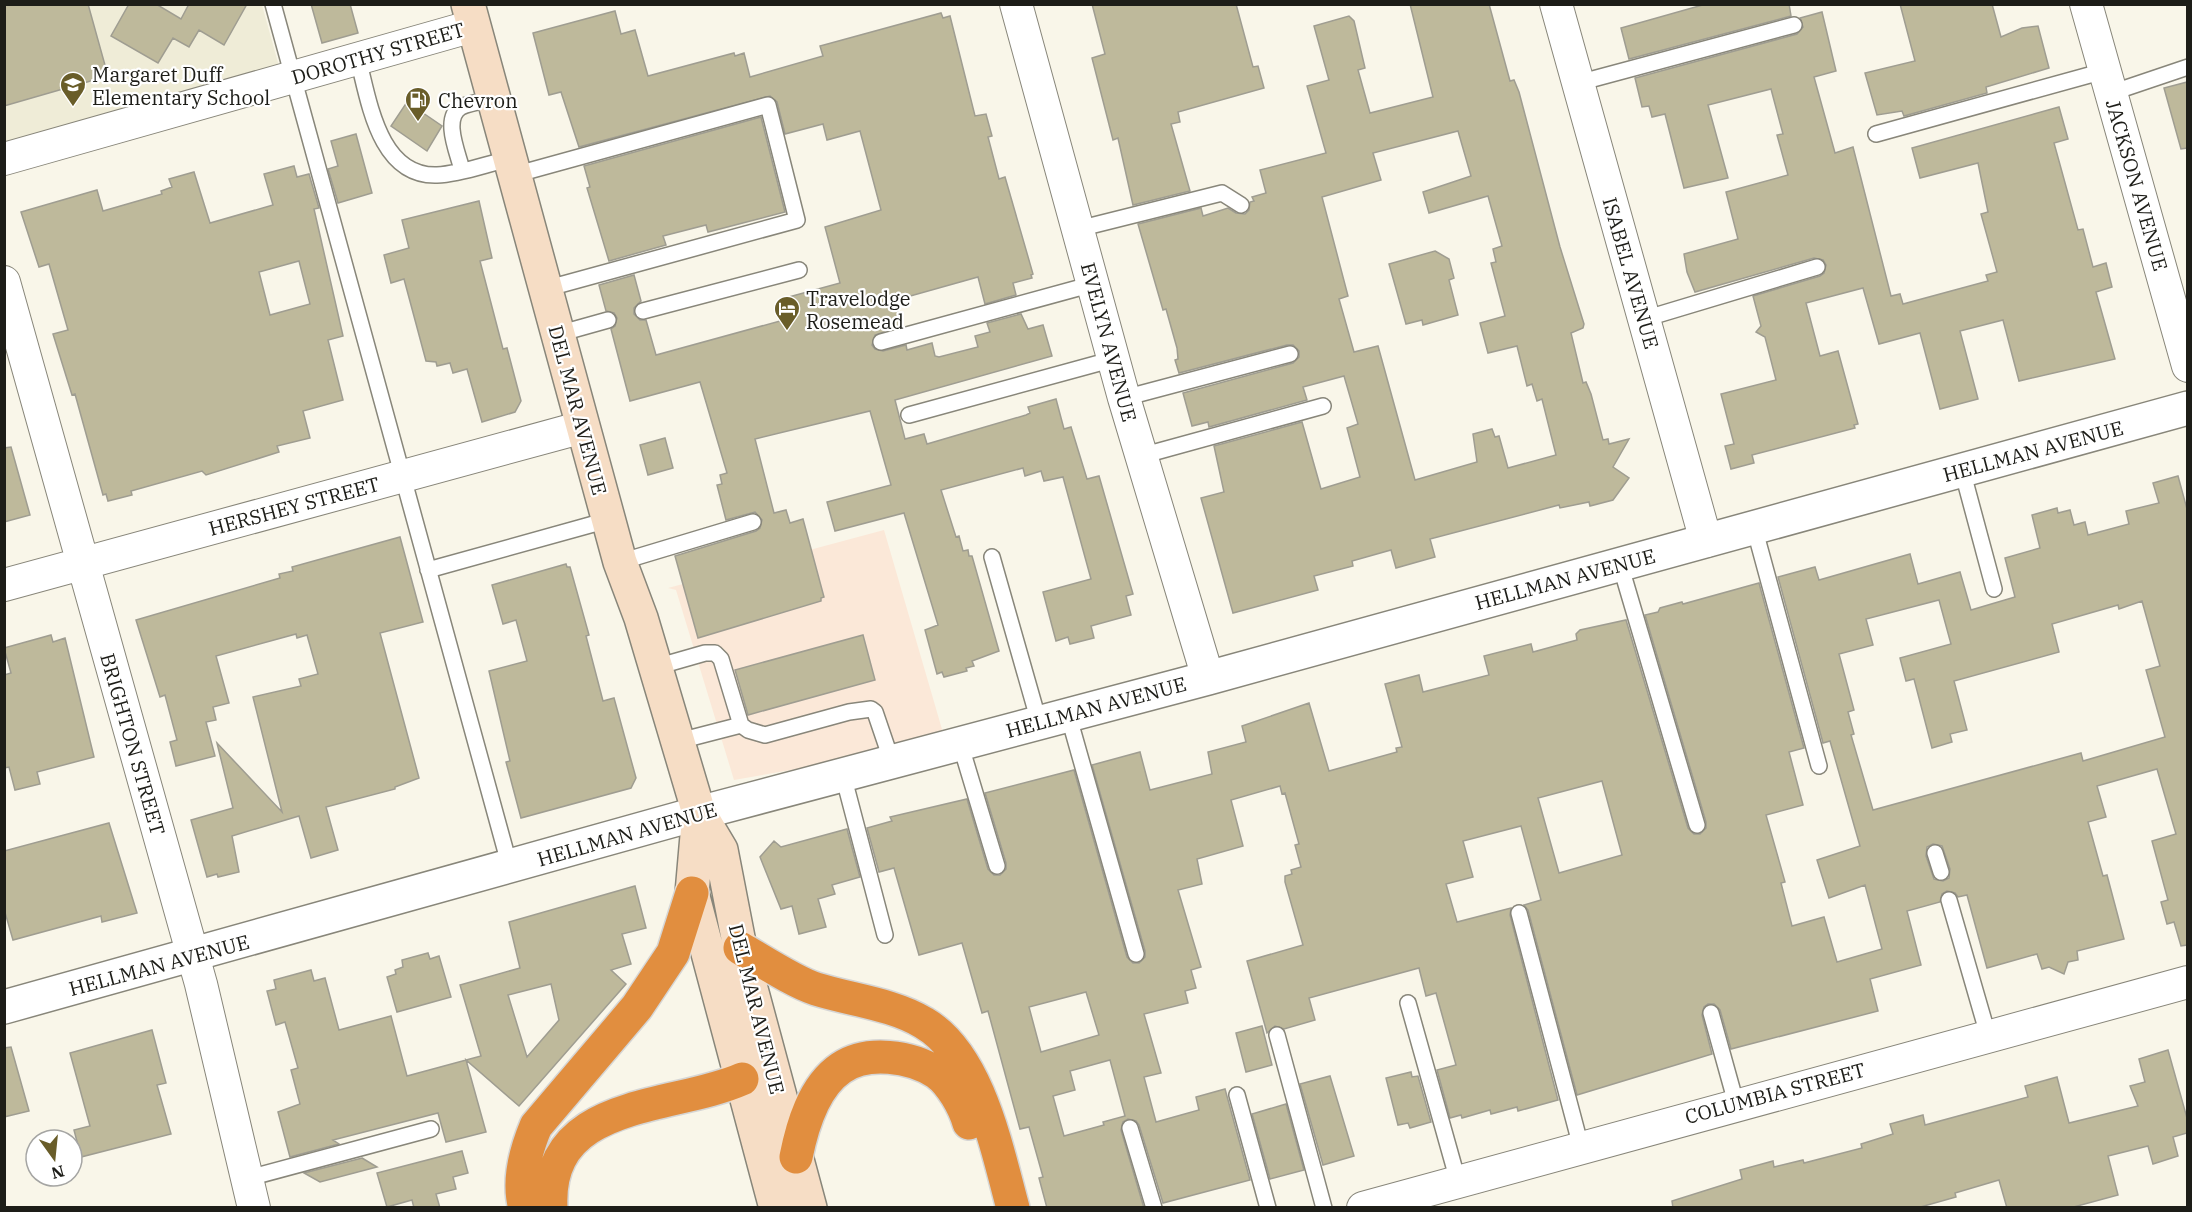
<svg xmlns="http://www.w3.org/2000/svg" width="2192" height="1212" font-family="'IBM Plex Serif',serif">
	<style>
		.commercial { fill: #fbe8d8 }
		.built { fill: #efecd7 }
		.building { fill: #beb99b; stroke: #9f9d91; stroke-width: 1.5; fill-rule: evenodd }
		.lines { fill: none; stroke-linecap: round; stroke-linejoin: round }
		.service-casing { stroke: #88867a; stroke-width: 18 }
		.minor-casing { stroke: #88867a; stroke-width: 34 }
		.tertiary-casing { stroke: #88867a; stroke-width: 36 }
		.secondary-casing { stroke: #88867a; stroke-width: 36 }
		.motorway-casing { stroke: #d6d6d5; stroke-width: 36 }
		.service { stroke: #fff; stroke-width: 15 }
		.minor { stroke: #fff; stroke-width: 32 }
		.tertiary { stroke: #fff; stroke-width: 33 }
		.secondary { stroke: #f6ddc5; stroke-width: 33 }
		.motorway { stroke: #e18e3f; stroke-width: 33 }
		.labels { text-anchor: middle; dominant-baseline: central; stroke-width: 4.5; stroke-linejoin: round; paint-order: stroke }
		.street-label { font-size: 20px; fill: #1d1d18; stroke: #fff }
		.poi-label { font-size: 20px; fill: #1d1d18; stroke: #fff; text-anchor: start }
	</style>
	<rect width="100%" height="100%" fill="#f9f6e9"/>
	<path class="commercial" d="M 884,530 L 946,743 L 734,780 L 676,590 L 668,588 Z"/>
	<path class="built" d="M 5,5 L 262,5 L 280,70 L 5,145 Z"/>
	<path class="building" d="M 4,4 L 88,4 L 108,76 L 4,106 Z
		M 129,4 L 156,4 L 181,19 L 189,4 L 247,4 L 224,45 L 199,30 L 189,47 L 173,38 L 158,63 L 111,36 Z
		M 311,4 L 350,4 L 358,33 L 322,43 Z
		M 1092,4 L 1236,4 L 1253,67 L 1258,66 L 1264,88 L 1178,112 L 1180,122 L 1171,124 L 1190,191 L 1133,205 L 1118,138 L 1113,140 L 1092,58 L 1105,54 Z
		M 1410,4 L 1489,4 L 1510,81 L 1514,80 L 1519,92 L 1560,247 L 1584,324 L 1583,328 L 1571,333 L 1583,383 L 1586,382 L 1591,394 L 1603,440 L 1608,439 L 1609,444 L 1629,439 L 1613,467 L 1629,478 L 1613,500 L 1590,506 L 1589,502 L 1560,508 L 1559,505 L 1430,539 L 1435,557 L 1396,568 L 1391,550 L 1352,561 L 1353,566 L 1314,576 L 1318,590 L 1233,613 L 1201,498 L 1224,492 L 1214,446 L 1302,422 L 1321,489 L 1360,477 L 1347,428 L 1358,424 L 1344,376 L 1303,387 L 1307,400 L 1209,427 L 1208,422 L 1192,426 L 1183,393 L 1293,363 L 1299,357 L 1299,351 L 1293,345 L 1287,345 L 1179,373 L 1175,360 L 1178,359 L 1177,348 L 1166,309 L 1163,310 L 1138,224 L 1201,208 L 1203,216 L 1228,208 L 1236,213 L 1245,214 L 1249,210 L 1250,202 L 1254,201 L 1252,197 L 1266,193 L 1260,170 L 1326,153 L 1307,86 L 1329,80 L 1314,26 L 1349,16 L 1354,21 L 1365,68 L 1358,70 L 1370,113 L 1433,97 ZM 1458,131 L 1471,176 L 1423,192 L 1429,213 L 1488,196 L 1502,246 L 1493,249 L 1496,262 L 1491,263 L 1505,316 L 1480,323 L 1488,353 L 1517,346 L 1527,386 L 1532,384 L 1537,401 L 1542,399 L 1556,455 L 1508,468 L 1499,436 L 1495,437 L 1492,429 L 1473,434 L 1477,462 L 1415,480 L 1378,346 L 1354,352 L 1339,299 L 1348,296 L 1322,197 L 1381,180 L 1373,153 Z
		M 1706,4 L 1789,4 L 1791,16 L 1629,59 L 1621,28 Z
		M 1900,4 L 1992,4 L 2001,37 L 2022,28 L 2038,26 L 2049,68 L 1986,87 L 1987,93 L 1904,116 L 1902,111 L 1877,115 L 1865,73 L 1915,61 Z
		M 615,11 L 621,34 L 635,30 L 648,76 L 734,53 L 735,56 L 744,53 L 750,77 L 823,56 L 820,46 L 941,13 L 943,18 L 950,16 L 975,116 L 986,114 L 992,136 L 988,137 L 999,179 L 1005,177 L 1033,274 L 1031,275 L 1032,278 L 1013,283 L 1016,295 L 985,304 L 978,277 L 896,300 L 900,327 L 875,335 L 872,345 L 875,349 L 883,351 L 906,345 L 907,350 L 932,343 L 935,356 L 939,357 L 978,347 L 975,336 L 990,332 L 987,323 L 1021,314 L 1028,329 L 1043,325 L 1052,356 L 895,400 L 905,439 L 924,434 L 927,444 L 1026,415 L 1030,413 L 1028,407 L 1056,399 L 1064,429 L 1071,427 L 1087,479 L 1099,476 L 1133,594 L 1126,596 L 1131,615 L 1091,626 L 1094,638 L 1070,644 L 1068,637 L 1056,641 L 1043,592 L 1091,579 L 1063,477 L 1044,481 L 1041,471 L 1025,476 L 1023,468 L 941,490 L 956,537 L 959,536 L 963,551 L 968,550 L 969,556 L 972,556 L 999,651 L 972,661 L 974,666 L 966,668 L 967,671 L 944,677 L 942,672 L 937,674 L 925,630 L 938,625 L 904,513 L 835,531 L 827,502 L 891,485 L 870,411 L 755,439 L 774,513 L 786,510 L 790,523 L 803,519 L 824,597 L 821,598 L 821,601 L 698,638 L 675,556 L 756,531 L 760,528 L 762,520 L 755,512 L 726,520 L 717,485 L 722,484 L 720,475 L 727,473 L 700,382 L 630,401 L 611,329 L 615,326 L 617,318 L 614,313 L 606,311 L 599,285 L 634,275 L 641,301 L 634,308 L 634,314 L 640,320 L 646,320 L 656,355 L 791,318 L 785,298 L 840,283 L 825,227 L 881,210 L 860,131 L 827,140 L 823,124 L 785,134 L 777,102 L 770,96 L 579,147 L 561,92 L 549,95 L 533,33 Z
		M 1822,12 L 1836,71 L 1814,77 L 1835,153 L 1853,147 L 1891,296 L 1900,294 L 1903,304 L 1988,281 L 1986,275 L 1997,272 L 1981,214 L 1988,212 L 1978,163 L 1920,178 L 1912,148 L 2059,107 L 2068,139 L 2054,143 L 2078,230 L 2083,229 L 2093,267 L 2106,263 L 2112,287 L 2096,292 L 2115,359 L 2019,381 L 2003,320 L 1960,331 L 1978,399 L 1940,409 L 1920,333 L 1879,344 L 1863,288 L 1806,303 L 1820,356 L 1838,351 L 1858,424 L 1854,425 L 1855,428 L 1752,455 L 1754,463 L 1731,469 L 1725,446 L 1734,444 L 1721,394 L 1776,380 L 1765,337 L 1756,332 L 1761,326 L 1753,296 L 1820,276 L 1824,273 L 1826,265 L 1823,260 L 1814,258 L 1695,292 L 1687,272 L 1684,254 L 1738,239 L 1726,192 L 1788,175 L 1777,135 L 1783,134 L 1771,89 L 1708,105 L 1728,178 L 1684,188 L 1665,114 L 1652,117 L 1649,106 L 1642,107 L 1635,78 L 1797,34 L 1803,27 L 1800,18 Z
		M 2187,82 L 2187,148 L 2181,149 L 2164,88 Z
		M 407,102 L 442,126 L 427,151 L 391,126 Z
		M 761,117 L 785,212 L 708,232 L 706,225 L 663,236 L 666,245 L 609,261 L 587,188 L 590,187 L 584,166 Z
		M 356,134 L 372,193 L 338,203 L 328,169 L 338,166 L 331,141 Z
		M 294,166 L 297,177 L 309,174 L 319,208 L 314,209 L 343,336 L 328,340 L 343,400 L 303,411 L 310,438 L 277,446 L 279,452 L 206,475 L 202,471 L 131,491 L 132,495 L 108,501 L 106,494 L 103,495 L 75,394 L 72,395 L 53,334 L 68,330 L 49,264 L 39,267 L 21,212 L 97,190 L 103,211 L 162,194 L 161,191 L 172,187 L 169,179 L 194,172 L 210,223 L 273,205 L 264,174 ZM 299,261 L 310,304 L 270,315 L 259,272 Z
		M 479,201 L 492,258 L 480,261 L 503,349 L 507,348 L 521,401 L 515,412 L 482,422 L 467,369 L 453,373 L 450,363 L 437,366 L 436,362 L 426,361 L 404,279 L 391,283 L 384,255 L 409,248 L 402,220 Z
		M 1435,251 L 1449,259 L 1454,278 L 1449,280 L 1458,315 L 1423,325 L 1422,320 L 1406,324 L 1389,264 Z
		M 665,438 L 673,468 L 648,475 L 640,445 Z
		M 11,447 L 30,515 L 4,522 L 4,448 Z
		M 2178,476 L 2187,509 L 2187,945 L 2181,946 L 2174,922 L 2167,924 L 2161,902 L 2168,900 L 2152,841 L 2176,834 L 2157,769 L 2097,786 L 2106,817 L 2088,822 L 2103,876 L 2107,875 L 2124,939 L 2077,951 L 2078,960 L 2068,962 L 2064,974 L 2049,967 L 2042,969 L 2037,954 L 1987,968 L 1967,895 L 1958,897 L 1955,893 L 1947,891 L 1942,894 L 1940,902 L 1907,911 L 1921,965 L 1870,979 L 1878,1011 L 1731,1049 L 1720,1010 L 1714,1004 L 1708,1004 L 1704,1007 L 1702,1015 L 1712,1054 L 1577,1095 L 1528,910 L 1524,905 L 1541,900 L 1521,826 L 1463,841 L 1473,877 L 1446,884 L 1457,922 L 1511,908 L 1510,915 L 1558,1100 L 1518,1111 L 1517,1107 L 1491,1114 L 1490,1110 L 1462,1118 L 1461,1115 L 1450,1118 L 1437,1070 L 1456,1065 L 1436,993 L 1426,996 L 1419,968 L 1309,998 L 1315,1020 L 1284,1029 L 1275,1026 L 1267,1033 L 1247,961 L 1303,945 L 1285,882 L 1285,876 L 1292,874 L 1291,870 L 1301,867 L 1295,845 L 1299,844 L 1285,793 L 1282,794 L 1280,786 L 1231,800 L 1243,846 L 1197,859 L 1202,884 L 1178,890 L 1201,967 L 1191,970 L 1196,988 L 1185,991 L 1188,1003 L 1144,1014 L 1161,1073 L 1144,1077 L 1156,1122 L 1199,1110 L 1196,1097 L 1225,1089 L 1250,1180 L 1163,1203 L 1139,1125 L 1136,1121 L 1128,1119 L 1123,1122 L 1121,1130 L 1144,1208 L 1047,1208 L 1039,1178 L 1043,1177 L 1029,1127 L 1020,1129 L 988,1011 L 982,1013 L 962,943 L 919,955 L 894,868 L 879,872 L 867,828 L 892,821 L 890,817 L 967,799 L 988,869 L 994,875 L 1000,875 L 1006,869 L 1006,863 L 985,793 L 1074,770 L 1127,957 L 1133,963 L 1139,963 L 1145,957 L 1145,951 L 1092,765 L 1140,752 L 1150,790 L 1212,774 L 1208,752 L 1246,742 L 1242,726 L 1309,703 L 1329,771 L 1397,752 L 1396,748 L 1402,747 L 1385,684 L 1419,675 L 1423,692 L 1489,675 L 1484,656 L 1531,644 L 1533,652 L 1577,640 L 1576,634 L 1580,630 L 1626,620 L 1688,828 L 1694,834 L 1700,834 L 1706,828 L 1706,822 L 1645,615 L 1658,612 L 1660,608 L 1682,602 L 1683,604 L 1759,583 L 1804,748 L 1789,752 L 1803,805 L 1766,815 L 1785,882 L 1781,883 L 1792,926 L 1824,917 L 1837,962 L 1882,949 L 1865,885 L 1829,898 L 1817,860 L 1860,846 L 1830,741 L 1823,743 L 1778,577 L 1815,567 L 1819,580 L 1910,554 L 1918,584 L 1960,572 L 1971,610 L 2015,597 L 2005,558 L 2040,548 L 2032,515 L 2057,508 L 2058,513 L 2070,510 L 2074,525 L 2085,522 L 2088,535 L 2129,524 L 2126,511 L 2159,503 L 2153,483 ZM 1939,600 L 1951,644 L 1900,658 L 1906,681 L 1914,679 L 1932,748 L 1952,742 L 1950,734 L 1967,730 L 1954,681 L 2059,652 L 2052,624 L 2118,605 L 2119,609 L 2142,601 L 2160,666 L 2146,670 L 2165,737 L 2083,761 L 2081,753 L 1873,810 L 1851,735 L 1854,734 L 1848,712 L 1854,710 L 1839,654 L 1873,645 L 1866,619 ZM 1602,781 L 1622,855 L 1559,873 L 1538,798 ZM 1933,844 L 1942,846 L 1950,869 L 1949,878 L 1943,881 L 1934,879 L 1926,856 L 1927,847 ZM 1086,992 L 1099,1035 L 1041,1052 L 1029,1007 ZM 1110,1060 L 1125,1116 L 1103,1122 L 1104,1125 L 1064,1136 L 1053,1096 L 1075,1090 L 1070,1071 Z
		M 400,537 L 423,622 L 380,633 L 419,778 L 395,787 L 395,789 L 326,807 L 338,850 L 311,858 L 299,816 L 232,836 L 239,872 L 218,877 L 217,874 L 207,877 L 191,820 L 233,808 L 217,743 L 282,812 L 253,697 L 301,686 L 299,679 L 318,674 L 307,635 L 297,638 L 296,634 L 216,656 L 229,703 L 213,707 L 216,720 L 206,722 L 215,756 L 176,766 L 170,742 L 177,740 L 165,695 L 160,697 L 136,620 L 280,578 L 279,574 L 293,571 L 292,567 Z
		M 566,564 L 567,567 L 570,567 L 589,635 L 586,636 L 603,701 L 614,698 L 636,778 L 631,788 L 521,818 L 506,762 L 510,761 L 489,671 L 527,661 L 516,620 L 503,624 L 492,585 Z
		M 51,635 L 53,642 L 65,638 L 94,757 L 37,772 L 40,784 L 15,790 L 9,767 L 4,768 L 4,675 L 11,673 L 4,648 Z
		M 863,635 L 875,680 L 748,715 L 735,670 Z
		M 109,823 L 137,913 L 102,922 L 101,916 L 13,940 L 4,909 L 4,851 Z
		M 847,829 L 860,877 L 832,885 L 835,894 L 818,899 L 826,927 L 799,934 L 792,906 L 781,909 L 760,857 L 774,841 L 781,847 Z
		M 635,886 L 646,928 L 622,934 L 631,964 L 611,970 L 626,984 L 519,1106 L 466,1060 L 486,1132 L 446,1142 L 438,1113 L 333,1140 L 339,1144 L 290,1157 L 278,1112 L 300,1104 L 291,1070 L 298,1068 L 285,1022 L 276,1025 L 267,991 L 276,989 L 274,980 L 311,970 L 314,981 L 325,978 L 339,1030 L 391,1016 L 407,1076 L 481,1056 L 460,985 L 520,968 L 509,922 ZM 551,984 L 559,1020 L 527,1057 L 508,995 Z
		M 428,953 L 430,959 L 439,956 L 451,997 L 397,1012 L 387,977 L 396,974 L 395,970 L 403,967 L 402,960 Z
		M 1262,1026 L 1272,1065 L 1246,1072 L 1236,1033 Z
		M 152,1030 L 166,1083 L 157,1085 L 171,1134 L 81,1157 L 74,1130 L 90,1126 L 70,1053 Z
		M 11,1047 L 29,1111 L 4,1117 L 4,1048 Z
		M 2168,1050 L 2187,1118 L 2187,1133 L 2173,1137 L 2178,1156 L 2153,1164 L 2148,1146 L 2108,1156 L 2118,1195 L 2070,1208 L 2007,1208 L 1999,1180 L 1955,1193 L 1956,1197 L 1917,1208 L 1673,1208 L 1672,1201 L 1742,1179 L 1740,1170 L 1773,1161 L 1774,1167 L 1803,1160 L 1804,1163 L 1862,1148 L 1861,1144 L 1893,1134 L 1890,1124 L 1923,1115 L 1925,1125 L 2028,1097 L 2025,1086 L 2057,1077 L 2069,1123 L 2138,1106 L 2130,1086 L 2145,1082 L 2139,1059 Z
		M 1411,1072 L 1412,1077 L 1418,1076 L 1431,1122 L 1410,1128 L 1408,1123 L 1398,1125 L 1386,1078 Z
		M 1330,1076 L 1354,1156 L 1323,1165 L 1300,1084 Z
		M 1286,1104 L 1304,1170 L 1270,1179 L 1252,1114 Z
		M 462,1151 L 468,1173 L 453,1177 L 456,1189 L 436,1194 L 440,1208 L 414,1208 L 412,1200 L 387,1207 L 377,1173 Z
		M 362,1158 L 377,1167 L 320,1182 L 304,1173 Z"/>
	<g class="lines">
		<defs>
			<path id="service" d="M 273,4 L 510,867
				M 358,59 C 369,101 379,177 437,175 C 461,174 486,164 509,159
				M 1578,83 L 1794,25
				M 2111,93 L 2188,67
				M 1876,134 L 2104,71
				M 462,170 C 458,153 442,118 461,107 C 470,103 484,101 493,99
				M 514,175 L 768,105 L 797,220 L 545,289
				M 1078,229 L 1222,193 L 1241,205
				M 643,311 L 799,270
				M 1644,319 L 1817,267
				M 558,334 L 608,320
				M 881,342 L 1093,284
				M 1124,398 L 1290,354
				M 909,415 L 1114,359
				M 1141,456 L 1323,406
				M 1962,470 L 1994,589
				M 1754,527 L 1819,766
				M 992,557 L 1039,722
				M 620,562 L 753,522
				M 1620,564 L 1697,825
				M 428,570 L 608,520
				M 656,667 L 705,653 L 715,653 L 721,659 L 741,725 L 748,730 L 765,735 L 849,712 L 871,709 L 875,712 L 892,762
				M 1068,714 L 1136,954
				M 679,741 L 741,725
				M 960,743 L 997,866
				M 843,775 L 885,935
				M 1935,853 L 1941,872
				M 1949,900 L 1988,1035
				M 1519,913 L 1581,1147
				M 1408,1003 L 1458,1181
				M 1711,1013 L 1736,1103
				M 1277,1035 L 1324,1208
				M 1237,1095 L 1268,1208
				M 1130,1128 L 1154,1208
				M 245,1179 L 431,1129"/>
			<path id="minor" d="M 1016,4 L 1124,398 L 1208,678
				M 1556,4 L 1706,541
				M 2086,4 L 2188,366
				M 4,159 L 473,26
				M 4,282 L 201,984 L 254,1208
				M 4,585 L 583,427
				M 1363,1208 L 2188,982"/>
			<path id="tertiary" d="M 4,1007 L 699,813 L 1208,678 L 2188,408"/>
			<path id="secondary" d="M 468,4 L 620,562 L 641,618 L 699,813 L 721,850 L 740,948 L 810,1208
				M 699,813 L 692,893 L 776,1208"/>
			<path id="motorway" d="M 740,948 C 761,960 794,982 816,989 C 851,1000 893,1004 924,1023 C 979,1055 997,1150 1013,1208
				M 796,1157 C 802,1127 813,1087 841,1068 C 867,1050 911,1056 937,1073 C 951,1083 964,1106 969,1123
				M 525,1208 C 517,1181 526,1150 536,1126 L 637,1007 L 673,953 L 692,893
				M 551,1208 C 545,1098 672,1110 742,1079"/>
		</defs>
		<use href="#service" class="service-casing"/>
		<use href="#minor" class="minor-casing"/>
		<use href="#tertiary" class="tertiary-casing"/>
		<use href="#secondary" class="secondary-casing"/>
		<use href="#motorway" class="motorway-casing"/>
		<use href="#service" class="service"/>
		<use href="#minor" class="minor"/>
		<use href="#tertiary" class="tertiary"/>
		<use href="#secondary" class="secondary"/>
		<use href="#motorway" class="motorway"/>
	</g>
	<defs>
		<symbol id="school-pin" viewBox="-11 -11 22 30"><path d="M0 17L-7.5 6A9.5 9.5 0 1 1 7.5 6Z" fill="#695d29" stroke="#fff"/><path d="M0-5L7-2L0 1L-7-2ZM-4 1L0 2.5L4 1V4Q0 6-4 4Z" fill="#fff"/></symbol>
		<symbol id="fuel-pin" viewBox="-11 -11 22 30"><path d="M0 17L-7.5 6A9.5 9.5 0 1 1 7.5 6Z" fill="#695d29" stroke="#fff"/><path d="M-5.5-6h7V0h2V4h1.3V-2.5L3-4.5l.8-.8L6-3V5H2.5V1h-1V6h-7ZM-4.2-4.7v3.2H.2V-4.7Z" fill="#fff"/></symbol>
		<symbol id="hotel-pin" viewBox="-11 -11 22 30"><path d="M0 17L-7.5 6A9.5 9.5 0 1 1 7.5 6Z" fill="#695d29" stroke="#fff"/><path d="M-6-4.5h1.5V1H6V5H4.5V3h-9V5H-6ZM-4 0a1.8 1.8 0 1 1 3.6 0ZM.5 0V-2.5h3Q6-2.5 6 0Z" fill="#fff"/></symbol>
	</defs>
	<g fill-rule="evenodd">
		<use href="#school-pin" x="58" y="70" width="30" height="40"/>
		<use href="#fuel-pin" x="403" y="85" width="30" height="40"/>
		<use href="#hotel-pin" x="772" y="294" width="30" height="40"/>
	</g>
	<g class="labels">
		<g class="street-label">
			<text transform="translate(378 53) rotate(-16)">DOROTHY STREET</text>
			<text transform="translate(2137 185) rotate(74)">JACKSON AVENUE</text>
			<text transform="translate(1631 273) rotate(74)">ISABEL AVENUE</text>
			<text transform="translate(1109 342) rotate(75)">EVELYN AVENUE</text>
			<text transform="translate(578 410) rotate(75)">DEL MAR AVENUE</text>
			<text transform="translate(2033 451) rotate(-15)">HELLMAN AVENUE</text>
			<text transform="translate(294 506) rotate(-15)">HERSHEY STREET</text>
			<text transform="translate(1565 579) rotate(-15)">HELLMAN AVENUE</text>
			<text transform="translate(1096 707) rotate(-15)">HELLMAN AVENUE</text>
			<text transform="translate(133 744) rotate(74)">BRIGHTON STREET</text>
			<text transform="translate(627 834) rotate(-16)">HELLMAN AVENUE</text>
			<text transform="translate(159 965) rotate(-15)">HELLMAN AVENUE</text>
			<text transform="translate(757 1009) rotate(76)">DEL MAR AVENUE</text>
			<text transform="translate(1775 1093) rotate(-15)">COLUMBIA STREET</text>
		</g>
		<g class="poi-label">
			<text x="92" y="74">Margaret Duff<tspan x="92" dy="23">Elementary School</tspan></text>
			<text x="438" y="100">Chevron</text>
			<text x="806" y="298">Travelodge<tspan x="806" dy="23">Rosemead</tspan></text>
		</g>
	</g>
	<rect width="2192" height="1212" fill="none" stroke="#1d1d18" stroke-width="12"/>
	<g transform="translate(54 1158) rotate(165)"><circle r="28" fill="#ffffff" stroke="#a5a5a3" stroke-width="1.5"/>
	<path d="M0-4.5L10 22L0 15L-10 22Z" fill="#695d29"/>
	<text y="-9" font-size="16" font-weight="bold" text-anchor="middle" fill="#1d1d18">N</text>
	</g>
</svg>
